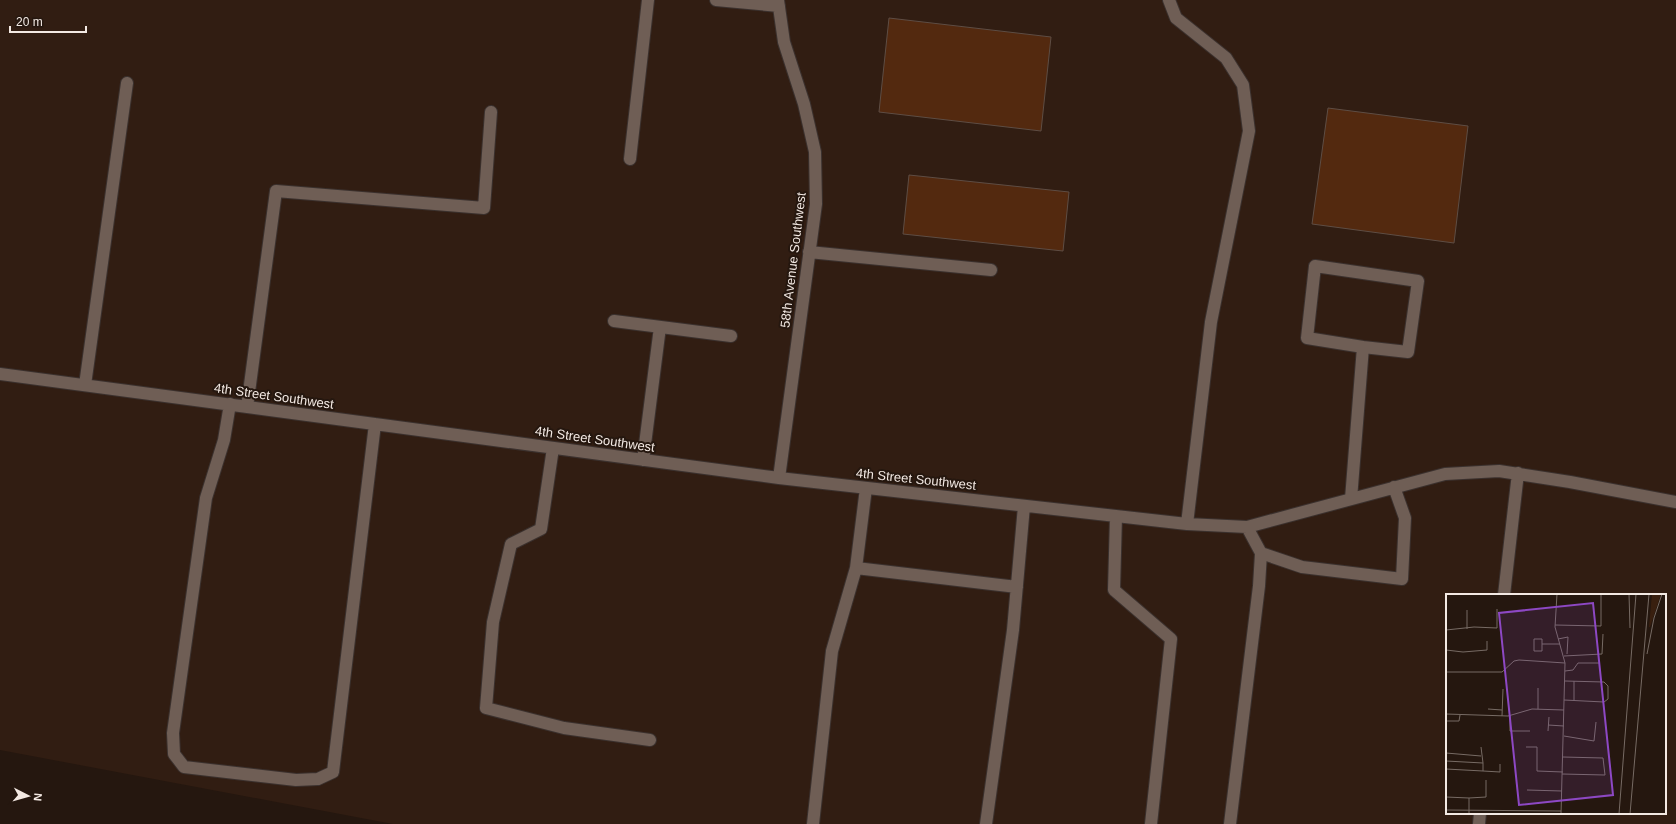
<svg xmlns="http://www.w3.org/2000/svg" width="1676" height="824" font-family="Helvetica,sans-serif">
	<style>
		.built { fill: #311d12; fill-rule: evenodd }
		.building { fill: #53290f; stroke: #5e4d44 }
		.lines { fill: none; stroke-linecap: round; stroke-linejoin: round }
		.minor-casing { stroke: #3b312e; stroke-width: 14 }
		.minor { stroke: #6f5e55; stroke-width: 12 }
		.labels { text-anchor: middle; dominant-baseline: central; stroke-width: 4; stroke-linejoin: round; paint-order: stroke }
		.street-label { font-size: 13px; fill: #f3e9e3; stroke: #25170f }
		.inset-road { fill: none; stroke: #776b64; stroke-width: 1 }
		.view { fill: #8d48c4; fill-opacity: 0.15; stroke: #8d48c4; stroke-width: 2 }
		.inset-edge { fill: none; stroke: #f3e9e3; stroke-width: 2 }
	</style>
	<rect width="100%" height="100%" fill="#25170f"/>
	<path class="built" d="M 0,0 L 1676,0 L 1676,824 L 393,824 L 0,750 ZM 1447,595 L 1665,595 L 1665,813 L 1447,813 Z"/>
	<path class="building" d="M 889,18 L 1051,37 L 1041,131 L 879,112 Z
		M 1328,108 L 1468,126 L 1454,243 L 1312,224 Z
		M 909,175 L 1069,192 L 1063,251 L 903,234 Z"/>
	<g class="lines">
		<defs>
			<path id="minor" d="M 716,0 L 779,6
				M 778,0 L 784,42 L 804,104 L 815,152 L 816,204 L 779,478
				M 1169,0 L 1176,18 L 1226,58 L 1243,85 L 1249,131 L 1211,322 L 1187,524
				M 630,159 L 648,0
				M 809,252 L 991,270
				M 614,321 L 731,336
				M 0,374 L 779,478 L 1187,524 L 1247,527 L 1445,474 L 1499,471 L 1570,482 L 1676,502
				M 85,385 L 127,83
				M 230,404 L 224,440 L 206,498 L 173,733 L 174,754 L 184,767 L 296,780 L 318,779 L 333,772 L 375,424
				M 247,407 L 276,191 L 484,208 L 491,112
				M 553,448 L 541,529 L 511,544 L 493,622 L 486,708 L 564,728 L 650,740
				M 643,460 L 660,327
				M 1351,499 L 1363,347 L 1408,352 L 1418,281 L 1315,266 L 1307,338 L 1363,347
				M 1116,516 L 1114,590 L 1171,639 L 1151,824
				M 1261,553 L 1302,567 L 1402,579 L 1405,518 L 1394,487
				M 856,568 L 1017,587
				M 1504,595 L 1518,473
				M 813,824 L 832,651 L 856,568 L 866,488
				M 986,824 L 1013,630 L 1024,506
				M 1230,824 L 1259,586 L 1261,553 L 1247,527
				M 1479,824 L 1480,813"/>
		</defs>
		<use href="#minor" class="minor-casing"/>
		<use href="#minor" class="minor"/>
	</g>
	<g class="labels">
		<g class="street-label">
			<text transform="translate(793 260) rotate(-83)">58th Avenue Southwest</text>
			<text transform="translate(274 396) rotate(8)">4th Street Southwest</text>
			<text transform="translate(595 439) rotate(8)">4th Street Southwest</text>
			<text transform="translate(916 479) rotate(6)">4th Street Southwest</text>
		</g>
	</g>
	<g transform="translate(1446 594)">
		<rect width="220" height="220" fill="#25170f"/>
		<path d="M 206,0 L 215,0 L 204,33 L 203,33 Z" fill="#391f0f"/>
		<path class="inset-road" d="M 111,0 L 109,33 L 119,69 L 115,220M 183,0 L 184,34M 109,31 L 155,32 L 155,0M 21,35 L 21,16M 0,36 L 28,33 L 51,34 L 51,15M 112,45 L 122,43 L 121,60M 96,50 L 96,57 L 88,57 L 88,45 L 96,45 L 96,50 L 114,50M 0,56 L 17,58 L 41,56 L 41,47M 201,60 L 208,24 L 216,0M 118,62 L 156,60 L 157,40M 119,77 L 127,76 L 132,69 L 154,69M 0,78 L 56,78 L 68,67 L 73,66 L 119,69M 92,94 L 92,115M 118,106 L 158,108 L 162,105 L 162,92 L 158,88 L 119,87M 128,106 L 128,87M 42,115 L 56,116M 0,120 L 62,122 L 86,115 L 118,116M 56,122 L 57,95M 64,122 L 64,137 L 84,137M 0,127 L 13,127 L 14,121M 102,131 L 118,132M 102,137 L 103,123M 118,142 L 148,147 L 150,128M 35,153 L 37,169M 80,153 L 91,153 L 91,177 L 117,178M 0,159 L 35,162M 0,167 L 37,169 L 37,177 L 0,175M 37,177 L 54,178 L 54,170M 116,180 L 159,181 L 157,164 L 117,163M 81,196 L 116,197M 0,203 L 23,204 L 23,220M 23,204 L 40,203 L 40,186M 0,216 L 115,217M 173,220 L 190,0M 184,220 L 203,0"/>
		<path class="view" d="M 147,9 L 167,201 L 73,211 L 53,19 Z"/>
		<rect width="220" height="220" class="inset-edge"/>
	</g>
	<g transform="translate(28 796) rotate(96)" stroke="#25170f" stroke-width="3" paint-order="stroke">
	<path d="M0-3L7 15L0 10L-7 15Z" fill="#f3e9e3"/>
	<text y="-6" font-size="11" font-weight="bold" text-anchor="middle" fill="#f3e9e3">N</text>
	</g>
	<path d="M10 26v6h76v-6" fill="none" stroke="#f3e9e3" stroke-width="2"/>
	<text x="16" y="26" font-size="12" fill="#f3e9e3" stroke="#25170f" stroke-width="3" paint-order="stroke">20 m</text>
</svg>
